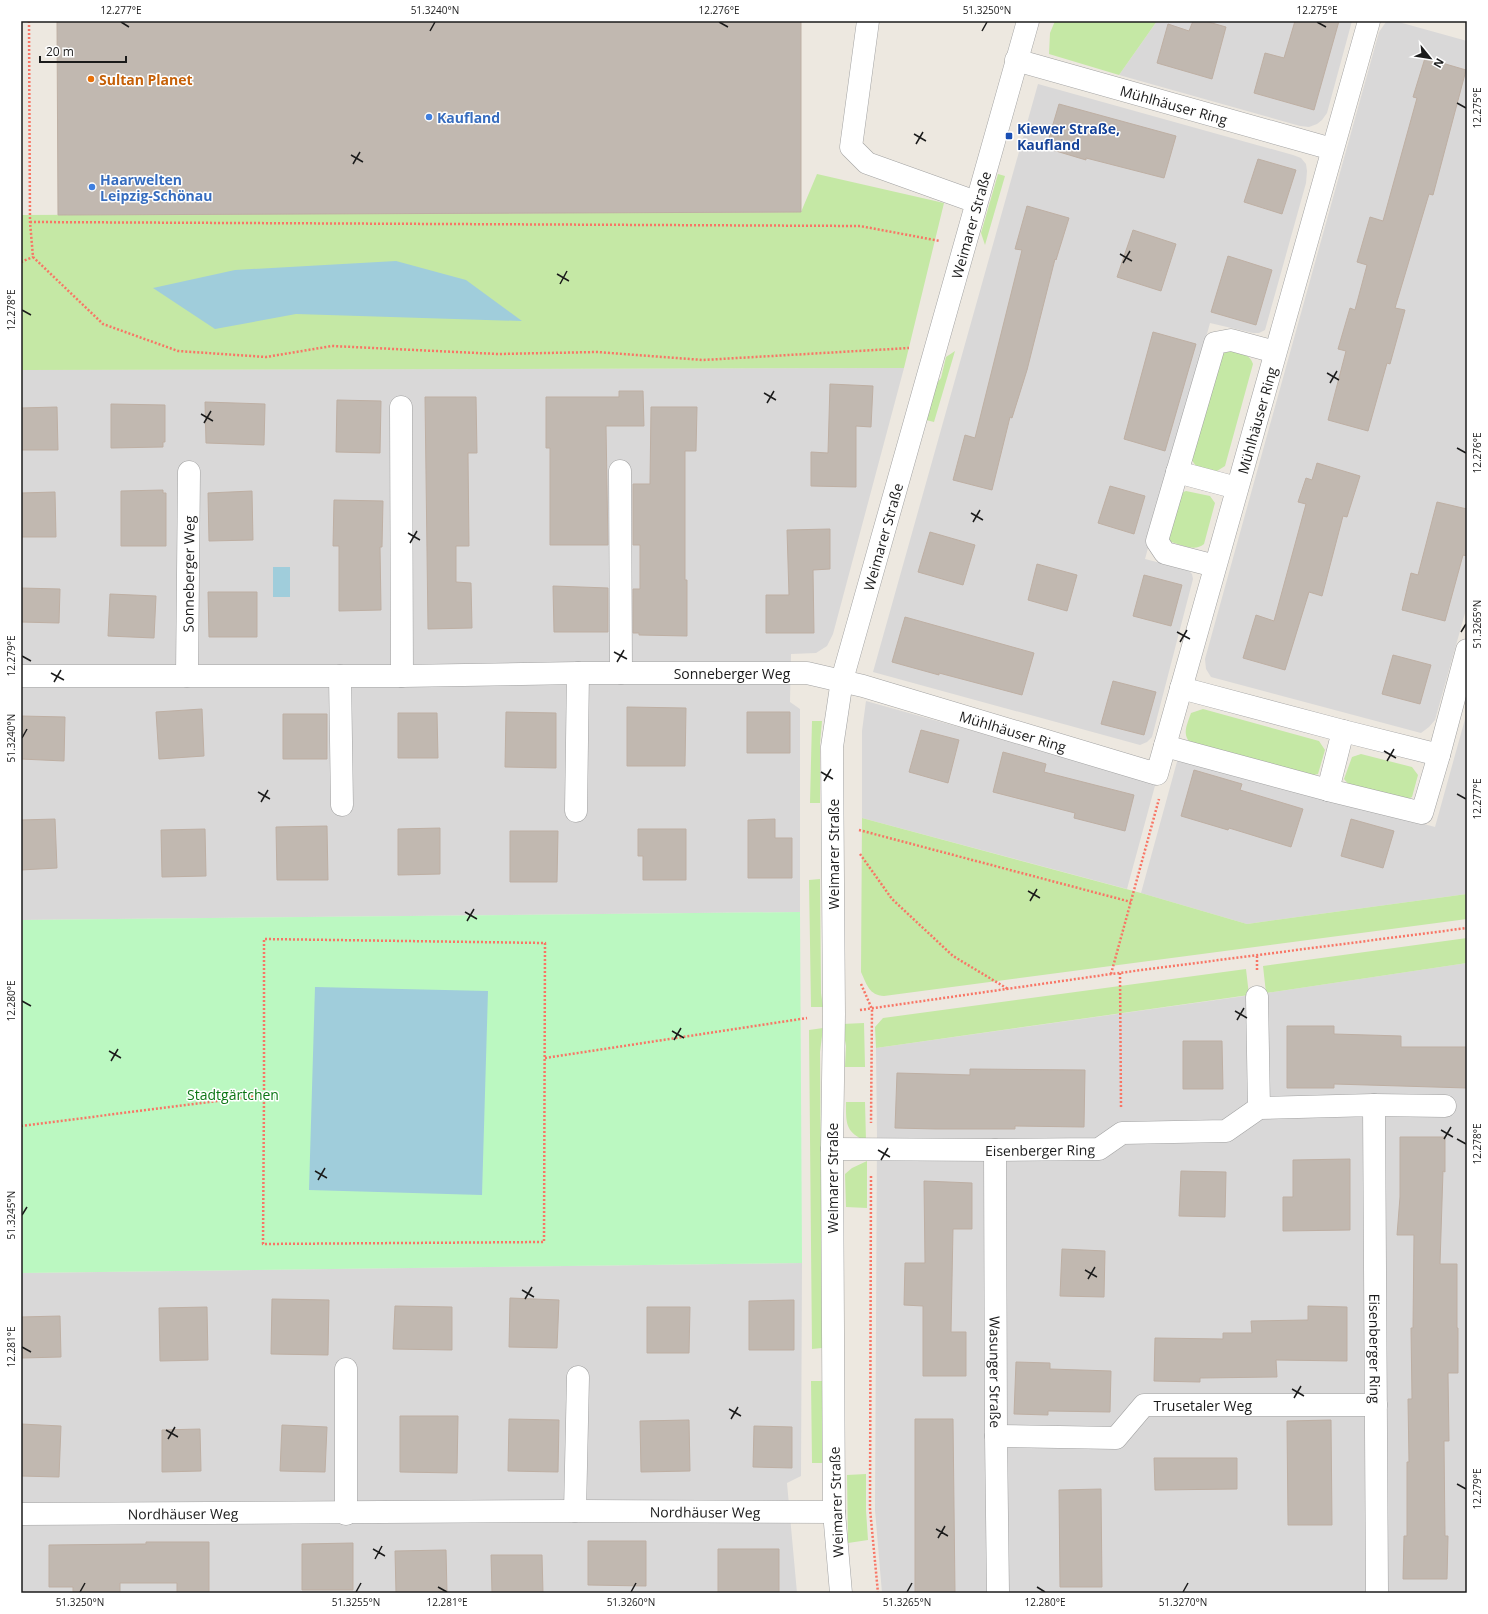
<svg xmlns="http://www.w3.org/2000/svg" width="1488" height="1614" font-family="'Open Sans',sans-serif">
	<style>
		.residential { fill: #d9d8d8 }
		.grass { fill: #c5e8a5 }
		.park { fill: #bbf8c1 }
		.water { fill: #a0cddb }
		.building { fill: #c1b8b0; stroke: #beafa3 }
		.lines { fill: none; stroke-linecap: round; stroke-linejoin: round }
		.minor-casing { stroke: #a2a2a2; stroke-width: 23 }
		.path { stroke: #f87565; stroke-width: 2.5; stroke-dasharray: 2 2; stroke-linecap: butt }
		.minor { stroke: #fff; stroke-width: 22 }
		.ticks { fill: none; stroke: #1b1b1b; stroke-width: 1.5 }
		.food-dot { fill: #e8710a; stroke: #fff; stroke-width: 1.5 }
		.shop-dot { fill: #3f7fe0; stroke: #fff; stroke-width: 1.5 }
		.transit-dot { fill: #1a4fb4; stroke: #fff; stroke-width: 1.5 }
		.labels { text-anchor: middle; dominant-baseline: central; stroke-width: 3; stroke-linejoin: round; paint-order: stroke }
		.food-label { font-size: 14px; font-weight: bold; fill: #c56008; stroke: #fff; text-anchor: start }
		.street-label { font-size: 14px; fill: #1b1b1b; stroke: #fff }
		.shop-label { font-size: 14px; font-weight: bold; fill: #366cbe; stroke: #fff; text-anchor: start }
		.transit-label { font-size: 14px; font-weight: bold; fill: #164399; stroke: #fff; text-anchor: start }
		.park-label { font-size: 14px; fill: #0c7615; stroke: #fff }
		.neatline { fill: none; stroke: #1b1b1b; stroke-width: 1.5 }
		.ticks-label { font-size: 10px; text-anchor: middle; fill: #1b1b1b }
	</style>
	<rect width="100%" height="100%" fill="#ede8e0"/>
	<path class="residential" d="M 1157,21 L 1352,21 L 1327,113 L 1322,120 L 1317,124 L 1309,127 L 1300,126 L 1119,75 Z
		M 1395,21 L 1467,41 L 1467,606 L 1435,720 L 1429,727 L 1421,733 L 1211,677 L 1206,669 L 1205,659 L 1379,32 L 1386,22 Z
		M 1038,84 L 1293,155 L 1301,158 L 1306,164 L 1307,171 L 1306,183 L 1265,330 L 1259,333 L 1253,333 L 1210,323 L 1145,559 L 1188,570 L 1192,574 L 1193,579 L 1152,737 L 1147,742 L 1140,745 L 873,672 Z
		M 904,368 L 833,634 L 827,646 L 816,653 L 791,654 L 790,702 L 800,709 L 800,912 L 21,920 L 21,370 Z
		M 866,701 L 1156,782 L 1127,889 L 862,818 L 862,731 Z
		M 1467,712 L 1467,894 L 1247,924 L 1141,893 L 1178,758 L 1435,827 Z
		M 1467,963 L 1467,1593 L 882,1593 L 875,1510 L 877,1138 L 876,1048 L 1266,993 Z
		M 802,1263 L 801,1476 L 787,1483 L 797,1593 L 21,1593 L 21,1273 Z"/>
	<path class="grass" d="M 1055,21 L 1157,21 L 1119,75 L 1049,54 L 1050,33 Z
		M 817,174 L 944,203 L 904,368 L 21,370 L 21,215 L 801,212 Z
		M 998,174 L 1005,176 L 985,245 L 981,233 Z
		M 955,351 L 934,422 L 926,420 L 935,385 L 941,378 L 946,357 Z
		M 1232,351 C 1242,354 1250,354 1253,364 L 1225,466 L 1217,471 L 1196,466 L 1191,459 L 1223,353 Z
		M 1186,491 L 1210,496 L 1215,503 L 1204,544 C 1195,552 1182,545 1171,542 L 1167,534 L 1179,494 Z
		M 1203,709 L 1319,741 L 1325,750 L 1318,774 L 1309,776 L 1192,744 C 1181,735 1187,725 1191,713 Z
		M 812,721 L 822,721 L 820,744 L 820,803 L 810,803 Z
		M 1361,754 L 1412,767 L 1418,775 L 1412,797 L 1404,801 L 1352,788 L 1344,779 L 1352,757 Z
		M 862,818 L 1141,893 L 1247,924 L 1467,894 L 1467,919 L 884,996 C 869,995 867,985 861,972 Z
		M 820,879 L 821,993 L 823,1007 L 811,1007 L 809,880 Z
		M 1467,938 L 1467,963 L 1266,993 L 1263,966 Z
		M 1246,969 L 1249,995 L 876,1048 L 875,1027 L 883,1018 Z
		M 864,1023 L 865,1067 L 845,1067 L 846,1046 L 842,1024 Z
		M 823,1028 L 820,1052 L 822,1348 L 812,1349 L 809,1030 Z
		M 846,1102 L 865,1102 L 866,1141 C 845,1132 846,1123 846,1102 Z
		M 867,1161 L 867,1208 L 846,1207 L 845,1174 L 852,1168 Z
		M 811,1381 L 822,1381 L 823,1463 L 812,1463 Z
		M 866,1474 L 866,1510 L 868,1540 L 848,1543 L 847,1475 Z"/>
	<path class="park" d="M 800,912 L 802,1263 L 21,1273 L 21,920 Z"/>
	<path class="water" d="M 396,261 L 466,280 L 522,321 L 296,314 L 215,329 L 153,288 L 235,270 Z
		M 273,567 L 290,567 L 290,597 L 273,597 Z
		M 315,987 L 488,991 L 482,1195 L 309,1190 Z"/>
	<path class="building" d="M 57,21 L 801,21 L 801,212 L 58,215 Z
		M 1193,21 L 1205,21 L 1226,27 L 1212,79 L 1157,63 L 1168,24 L 1189,31 Z
		M 1295,21 L 1339,21 L 1314,110 L 1254,93 L 1265,53 L 1284,58 Z
		M 1425,58 L 1466,70 L 1433,195 L 1429,194 L 1395,308 L 1405,310 L 1390,364 L 1387,363 L 1368,431 L 1328,420 L 1346,351 L 1338,349 L 1350,308 L 1355,310 L 1367,265 L 1357,262 L 1370,217 L 1383,221 L 1417,98 L 1413,97 Z
		M 1059,104 L 1176,136 L 1164,178 L 1086,158 L 1086,160 L 1046,148 Z
		M 1258,159 L 1296,170 L 1282,214 L 1244,202 Z
		M 1027,206 L 1069,218 L 1056,260 L 1055,259 L 1027,370 L 1012,418 L 1010,417 L 992,490 L 953,480 L 965,435 L 975,438 L 1022,250 L 1015,249 Z
		M 1133,230 L 1176,244 L 1161,291 L 1117,277 Z
		M 1228,256 L 1272,270 L 1256,325 L 1211,312 Z
		M 1153,332 L 1196,344 L 1165,451 L 1124,439 Z
		M 830,384 L 873,386 L 871,427 L 856,426 L 856,487 L 811,486 L 811,452 L 828,453 Z
		M 619,391 L 643,391 L 644,426 L 606,426 L 608,545 L 550,545 L 550,448 L 546,448 L 546,397 L 619,397 Z
		M 425,397 L 476,397 L 477,453 L 468,453 L 469,546 L 456,546 L 456,582 L 471,583 L 472,628 L 428,629 Z
		M 337,400 L 381,401 L 380,453 L 336,452 Z
		M 205,402 L 265,404 L 264,445 L 206,443 Z
		M 111,404 L 165,405 L 165,442 L 163,442 L 163,447 L 111,448 Z
		M 57,407 L 58,450 L 21,450 L 21,408 Z
		M 651,407 L 697,407 L 696,451 L 685,451 L 685,580 L 687,580 L 687,636 L 639,635 L 639,633 L 633,633 L 633,589 L 640,589 L 640,545 L 633,545 L 633,484 L 650,484 Z
		M 1317,463 L 1360,476 L 1347,517 L 1343,516 L 1322,596 L 1309,592 L 1285,670 L 1243,658 L 1256,615 L 1274,621 L 1306,504 L 1298,502 L 1306,478 L 1312,480 Z
		M 1110,486 L 1145,496 L 1134,534 L 1098,523 Z
		M 163,490 L 163,493 L 166,493 L 166,546 L 121,546 L 121,491 Z
		M 252,491 L 253,540 L 209,541 L 208,493 Z
		M 55,492 L 56,537 L 21,537 L 21,493 Z
		M 334,500 L 383,501 L 382,547 L 380,547 L 381,610 L 339,611 L 339,546 L 333,546 Z
		M 1437,502 L 1467,509 L 1467,556 L 1463,555 L 1445,621 L 1402,610 L 1411,573 L 1418,575 Z
		M 830,529 L 830,569 L 813,570 L 814,633 L 766,633 L 766,595 L 789,595 L 787,530 Z
		M 930,532 L 975,545 L 963,585 L 918,572 Z
		M 1037,564 L 1077,575 L 1067,611 L 1028,600 Z
		M 1144,575 L 1182,585 L 1171,626 L 1133,616 Z
		M 553,586 L 608,588 L 608,632 L 554,632 Z
		M 21,588 L 60,589 L 59,623 L 21,622 Z
		M 208,592 L 257,592 L 257,637 L 209,637 Z
		M 110,594 L 156,596 L 154,638 L 108,636 Z
		M 905,617 L 1034,653 L 1022,695 L 939,673 L 939,675 L 892,662 Z
		M 1393,655 L 1431,665 L 1420,704 L 1382,694 Z
		M 1113,681 L 1156,692 L 1144,735 L 1101,724 Z
		M 627,707 L 686,708 L 685,766 L 627,766 Z
		M 202,709 L 204,756 L 159,759 L 156,712 Z
		M 506,712 L 556,713 L 556,768 L 505,767 Z
		M 747,712 L 790,712 L 790,753 L 747,753 Z
		M 398,713 L 437,713 L 438,758 L 398,758 Z
		M 283,714 L 327,714 L 327,759 L 283,759 Z
		M 21,716 L 65,717 L 64,761 L 21,759 Z
		M 921,730 L 959,740 L 948,783 L 909,772 Z
		M 1003,752 L 1046,764 L 1044,772 L 1134,795 L 1125,831 L 1074,818 L 1075,813 L 993,792 Z
		M 1194,770 L 1242,784 L 1240,790 L 1303,809 L 1291,847 L 1229,828 L 1228,830 L 1181,816 Z
		M 55,819 L 57,868 L 21,870 L 21,820 Z
		M 775,819 L 775,838 L 792,838 L 792,878 L 748,878 L 748,820 Z
		M 1351,819 L 1394,831 L 1383,868 L 1341,856 Z
		M 327,826 L 328,880 L 277,880 L 276,827 Z
		M 440,828 L 440,874 L 398,875 L 398,829 Z
		M 205,829 L 206,876 L 162,877 L 161,830 Z
		M 638,829 L 686,829 L 686,880 L 643,880 L 643,856 L 638,856 Z
		M 510,831 L 558,831 L 557,882 L 510,882 Z
		M 1287,1026 L 1334,1026 L 1334,1034 L 1401,1036 L 1401,1047 L 1467,1047 L 1467,1088 L 1334,1084 L 1334,1088 L 1287,1088 Z
		M 1183,1041 L 1222,1041 L 1223,1089 L 1183,1089 Z
		M 970,1069 L 1085,1070 L 1084,1127 L 1015,1126 L 1015,1129 L 936,1129 L 895,1128 L 897,1073 L 970,1075 Z
		M 1400,1137 L 1445,1137 L 1445,1172 L 1443,1171 L 1440,1264 L 1457,1264 L 1457,1328 L 1458,1328 L 1458,1373 L 1448,1373 L 1449,1441 L 1444,1441 L 1445,1536 L 1448,1536 L 1447,1579 L 1403,1579 L 1404,1536 L 1407,1536 L 1407,1462 L 1409,1462 L 1408,1399 L 1412,1399 L 1411,1328 L 1413,1328 L 1414,1235 L 1397,1235 L 1400,1197 Z
		M 1350,1159 L 1350,1230 L 1283,1231 L 1283,1197 L 1293,1197 L 1293,1160 Z
		M 1181,1171 L 1226,1172 L 1225,1217 L 1179,1216 Z
		M 924,1181 L 972,1183 L 972,1229 L 953,1229 L 951,1332 L 966,1332 L 966,1376 L 923,1376 L 923,1306 L 904,1305 L 905,1263 L 925,1263 Z
		M 1062,1249 L 1105,1251 L 1104,1297 L 1060,1296 Z
		M 510,1298 L 559,1300 L 557,1348 L 509,1347 Z
		M 272,1299 L 329,1300 L 328,1355 L 271,1354 Z
		M 794,1300 L 794,1350 L 749,1350 L 749,1301 Z
		M 395,1306 L 452,1307 L 452,1350 L 393,1349 Z
		M 1308,1306 L 1347,1307 L 1347,1361 L 1276,1360 L 1277,1377 L 1200,1378 L 1200,1382 L 1154,1381 L 1155,1338 L 1223,1339 L 1223,1333 L 1252,1333 L 1251,1321 L 1308,1320 Z
		M 207,1307 L 208,1360 L 160,1361 L 159,1308 Z
		M 647,1307 L 690,1307 L 689,1353 L 647,1353 Z
		M 60,1316 L 61,1357 L 22,1358 L 21,1317 Z
		M 1016,1362 L 1050,1363 L 1050,1369 L 1111,1371 L 1110,1412 L 1048,1411 L 1048,1415 L 1014,1414 Z
		M 400,1416 L 458,1416 L 457,1473 L 400,1472 Z
		M 509,1419 L 559,1420 L 558,1472 L 508,1471 Z
		M 915,1419 L 953,1419 L 955,1593 L 915,1593 Z
		M 689,1420 L 690,1471 L 641,1472 L 640,1421 Z
		M 1331,1420 L 1332,1525 L 1288,1525 L 1287,1421 Z
		M 21,1424 L 61,1426 L 59,1477 L 21,1476 Z
		M 282,1425 L 327,1427 L 325,1472 L 280,1471 Z
		M 754,1426 L 792,1427 L 792,1468 L 753,1467 Z
		M 200,1429 L 201,1471 L 162,1472 L 162,1430 Z
		M 1154,1458 L 1237,1458 L 1237,1489 L 1155,1490 Z
		M 1101,1489 L 1102,1587 L 1060,1587 L 1059,1490 Z
		M 588,1541 L 646,1541 L 646,1586 L 588,1585 Z
		M 146,1542 L 209,1542 L 209,1593 L 177,1593 L 177,1583 L 120,1583 L 120,1593 L 73,1593 L 73,1587 L 49,1587 L 49,1545 L 146,1544 Z
		M 353,1543 L 353,1590 L 302,1590 L 302,1544 Z
		M 718,1549 L 779,1549 L 779,1593 L 718,1593 Z
		M 446,1550 L 447,1593 L 396,1593 L 395,1551 Z
		M 491,1555 L 542,1555 L 543,1593 L 492,1593 Z"/>
	<g class="lines">
		<defs>
			<g id="minor">
				<path d="M 868,21 L 851,147 L 867,163 L 976,202"/>
				<path id="s1" d="M 1016,60 L 1332,149"/>
				<path d="M 401,407 L 402,676"/>
				<path d="M 620,471 L 621,673"/>
				<path d="M 1177,472 L 1237,488"/>
				<path d="M 1215,566 L 1165,553 L 1157,541 L 1215,343 L 1231,340 L 1275,352"/>
				<path id="s2" d="M 21,676 L 402,676 L 578,673 L 807,673 L 863,686 L 1157,774 L 1369,21"/>
				<path id="s3" d="M 187,676 L 189,472"/>
				<path d="M 340,676 L 342,805"/>
				<path d="M 1181,688 L 1343,731 L 1439,755 L 1467,650"/>
				<path d="M 1165,746 L 1328,790 L 1422,813 L 1439,755"/>
				<path d="M 1328,790 L 1343,731"/>
				<path d="M 576,811 L 578,673"/>
				<path d="M 1257,997 L 1259,1108"/>
				<path d="M 1374,1105 L 1445,1106"/>
				<path id="s4" d="M 832,1149 L 995,1150 L 1099,1149 L 1122,1133 L 1226,1131 L 1259,1108 L 1374,1105 L 1377,1593"/>
				<path id="s5" d="M 995,1150 L 996,1436 L 998,1593"/>
				<path id="s6" d="M 996,1436 L 1116,1438 L 1144,1405 L 1376,1405"/>
				<path d="M 575,1511 L 578,1377"/>
				<path id="s7" d="M 21,1514 L 575,1511 L 834,1512"/>
				<path d="M 346,1514 L 346,1369"/>
				<path id="s8" d="M 841,1593 L 834,1512 L 832,1149 L 834,1014 L 832,747 L 842,680 L 1028,21"/>
			</g>
		</defs>
		<use href="#minor" class="minor-casing"/>
		<path class="path" d="M 29,21 L 30,222 L 33,257 L 103,324 L 178,351 L 266,357 L 332,346 L 498,354 L 597,352 L 703,360 L 909,348
			M 30,222 L 860,226 L 940,241
			M 21,262 L 33,257
			M 859,830 L 1131,902
			M 860,854 L 892,899 L 953,956 L 1008,989
			M 1257,956 L 1257,972
			M 1120,973 L 1121,1107
			M 1111,974 L 1159,799
			M 861,984 L 872,1009 L 871,1123
			M 860,1010 L 1111,974 L 1467,928
			M 545,1058 L 807,1018
			M 21,1126 L 264,1095 L 263,1244 L 544,1242 L 545,943 L 264,939 L 264,1095
			M 871,1176 L 870,1509 L 878,1593"/>
		<use href="#minor" class="minor"/>
	</g>
	<path class="ticks" d="M 121,22 L 129,27M 719,22 L 728,27M 1317,22 L 1326,27M 430,31 L 435,22M 982,31 L 987,22M 1457,103 L 1466,108M 914,134 L 926,141M 916,144 L 923,132M 351,155 L 363,162M 353,164 L 360,152M 1120,254 L 1132,261M 1123,263 L 1130,251M 557,274 L 569,281M 560,284 L 567,271M 22,310 L 31,315M 1327,373 L 1339,380M 1330,383 L 1337,371M 764,393 L 776,400M 767,403 L 774,391M 201,414 L 213,421M 204,423 L 211,411M 1457,448 L 1466,453M 971,513 L 983,520M 973,522 L 980,510M 408,533 L 420,540M 410,543 L 417,531M 1177,632 L 1190,639M 1461,632 L 1466,624M 1180,642 L 1187,630M 614,652 L 627,659M 22,656 L 31,661M 617,662 L 624,650M 51,673 L 64,680M 54,682 L 61,670M 22,738 L 27,729M 1384,751 L 1396,758M 1387,761 L 1394,749M 821,772 L 833,779M 824,781 L 831,769M 258,792 L 270,799M 1457,794 L 1466,799M 261,802 L 268,790M 1028,891 L 1040,898M 1030,901 L 1037,889M 465,912 L 477,919M 467,921 L 474,909M 22,1001 L 31,1006M 1235,1011 L 1247,1018M 1237,1020 L 1244,1008M 672,1031 L 684,1038M 674,1040 L 681,1028M 109,1051 L 121,1058M 111,1061 L 118,1049M 1441,1130 L 1453,1137M 1444,1139 L 1451,1127M 1457,1139 L 1466,1144M 878,1150 L 890,1157M 881,1160 L 888,1148M 315,1171 L 327,1178M 318,1180 L 325,1168M 22,1215 L 27,1207M 1085,1270 L 1097,1277M 1088,1279 L 1095,1267M 522,1290 L 534,1297M 525,1299 L 532,1287M 22,1347 L 31,1352M 1292,1389 L 1304,1396M 1294,1398 L 1301,1386M 729,1409 L 741,1416M 731,1419 L 738,1407M 166,1430 L 178,1437M 168,1439 L 175,1427M 1457,1484 L 1466,1489M 936,1529 L 948,1536M 938,1538 L 945,1526M 373,1549 L 385,1556M 375,1559 L 382,1546M 438,1587 L 447,1592M 1037,1587 L 1045,1592M 80,1592 L 85,1583M 356,1592 L 361,1583M 631,1592 L 636,1583M 907,1592 L 912,1583M 1183,1592 L 1188,1583"/>
	<circle class="food-dot" cx="91" cy="79" r="4"/>
	<g class="shop-dot">
		<circle cx="429" cy="117" r="4"/>
		<circle cx="92" cy="187" r="4"/>
	</g>
	<rect class="transit-dot" x="1005" y="132" width="8" height="8" rx="2"/>
	<g class="labels">
		<g class="food-label">
			<text x="99" y="79">Sultan Planet</text>
		</g>
		<g class="street-label">
			<text stroke="none"><textPath href="#s1" startOffset="164">Mühlhäuser Ring</textPath></text>
			<text stroke="none"><textPath href="#s8" startOffset="1387">Weimarer Straße</textPath></text>
			<text stroke="none"><textPath href="#s2" startOffset="1518">Mühlhäuser Ring</textPath></text>
			<text stroke="none"><textPath href="#s8" startOffset="1063">Weimarer Straße</textPath></text>
			<text stroke="none"><textPath href="#s3" startOffset="102">Sonneberger Weg</textPath></text>
			<text stroke="none"><textPath href="#s2" startOffset="711">Sonneberger Weg</textPath></text>
			<text stroke="none"><textPath href="#s2" startOffset="1000">Mühlhäuser Ring</textPath></text>
			<text transform="translate(833 854) rotate(-90)">Weimarer Straße</text>
			<text stroke="none"><textPath href="#s4" startOffset="208">Eisenberger Ring</textPath></text>
			<text transform="translate(832 1178) rotate(-90)">Weimarer Straße</text>
			<text stroke="none"><textPath href="#s4" startOffset="798">Eisenberger Ring</textPath></text>
			<text stroke="none"><textPath href="#s5" startOffset="222">Wasunger Straße</textPath></text>
			<text stroke="none"><textPath href="#s6" startOffset="222">Trusetaler Weg</textPath></text>
			<text transform="translate(836 1502) rotate(-92)">Weimarer Straße</text>
			<text stroke="none"><textPath href="#s7" startOffset="684">Nordhäuser Weg</textPath></text>
			<text stroke="none"><textPath href="#s7" startOffset="162">Nordhäuser Weg</textPath></text>
		</g>
		<g class="shop-label">
			<text x="437" y="117">Kaufland</text>
			<text x="100" y="179">Haarwelten<tspan x="100" dy="16">Leipzig-Schönau</tspan></text>
		</g>
		<g class="transit-label">
			<text x="1017" y="128">Kiewer Straße,<tspan x="1017" dy="16">Kaufland</tspan></text>
		</g>
		<g class="park-label">
			<text x="233" y="1094">Stadtgärtchen</text>
		</g>
	</g>
	<rect width="1488" height="1614" fill="none" stroke="#ffffff" stroke-width="44"/>
	<g transform="translate(1430 58) rotate(120)" stroke="#ffffff" stroke-width="3" paint-order="stroke">
	<path d="M0-3L7 15L0 10L-7 15Z" fill="#1b1b1b"/>
	<text y="-6" font-size="11" font-weight="bold" text-anchor="middle" fill="#1b1b1b">N</text>
	</g>
	<path d="M40 56v6h86v-6" fill="none" stroke="#1b1b1b" stroke-width="2"/>
	<text x="46" y="56" font-size="12" fill="#1b1b1b" stroke="#ffffff" stroke-width="3" paint-order="stroke">20 m</text>
	<rect x="22" y="22" width="1444" height="1570" class="neatline"/>
	<g class="ticks-label">
		<text x="121" y="14">12.277°E</text>
		<text x="435" y="14">51.3240°N</text>
		<text x="719" y="14">12.276°E</text>
		<text x="987" y="14">51.3250°N</text>
		<text x="1317" y="14">12.275°E</text>
		<text transform="translate(1477 108) rotate(-90)" y="4">12.275°E</text>
		<text transform="translate(11 310) rotate(-90)" y="4">12.278°E</text>
		<text transform="translate(1477 453) rotate(-90)" y="4">12.276°E</text>
		<text transform="translate(1477 624) rotate(-90)" y="4">51.3265°N</text>
		<text transform="translate(11 656) rotate(-90)" y="4">12.279°E</text>
		<text transform="translate(11 738) rotate(-90)" y="4">51.3240°N</text>
		<text transform="translate(1477 799) rotate(-90)" y="4">12.277°E</text>
		<text transform="translate(11 1001) rotate(-90)" y="4">12.280°E</text>
		<text transform="translate(1477 1144) rotate(-90)" y="4">12.278°E</text>
		<text transform="translate(11 1215) rotate(-90)" y="4">51.3245°N</text>
		<text transform="translate(11 1347) rotate(-90)" y="4">12.281°E</text>
		<text transform="translate(1477 1489) rotate(-90)" y="4">12.279°E</text>
		<text x="80" y="1606">51.3250°N</text>
		<text x="356" y="1606">51.3255°N</text>
		<text x="447" y="1606">12.281°E</text>
		<text x="631" y="1606">51.3260°N</text>
		<text x="907" y="1606">51.3265°N</text>
		<text x="1045" y="1606">12.280°E</text>
		<text x="1183" y="1606">51.3270°N</text>
	</g>
</svg>
